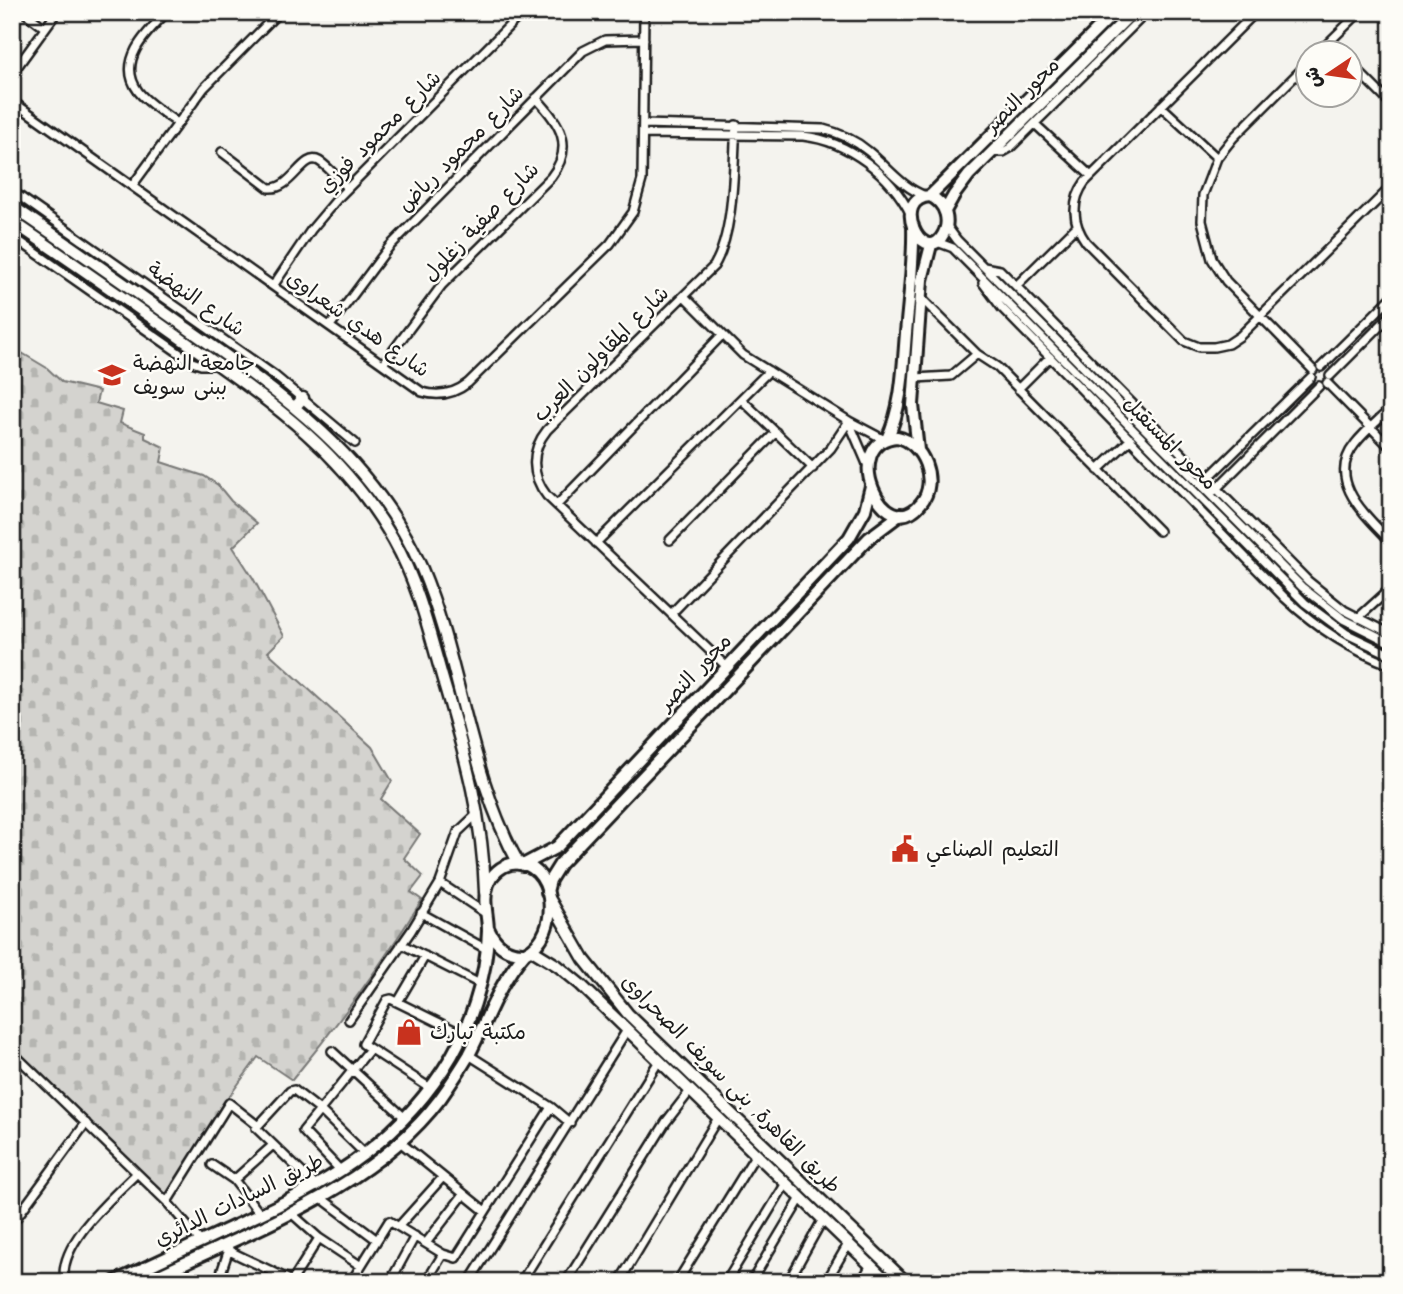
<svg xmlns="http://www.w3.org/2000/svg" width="1403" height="1294" font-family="'Architects Daughter','Playpen Sans Arabic',sans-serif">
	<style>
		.cemetery { fill: url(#cemetery-stones); stroke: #787876; stroke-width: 2 }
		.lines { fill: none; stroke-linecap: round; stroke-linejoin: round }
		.minor-casing { stroke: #1c1c1c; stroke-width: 12 }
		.major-casing { stroke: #1c1c1c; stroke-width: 15 }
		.highway-casing { stroke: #1c1c1c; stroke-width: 16 }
		.minor { stroke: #fdfcf7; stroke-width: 7 }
		.major { stroke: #fdfcf7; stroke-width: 10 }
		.highway { stroke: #fdfcf7; stroke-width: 10 }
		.labels { text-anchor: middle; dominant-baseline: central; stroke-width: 5; stroke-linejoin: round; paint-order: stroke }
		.street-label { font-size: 21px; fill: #1c1c1c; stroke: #fdfcf7 }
		.poi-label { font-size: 21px; fill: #1c1c1c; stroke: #fdfcf7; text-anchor: start }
	</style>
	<defs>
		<pattern id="cemetery-stones" width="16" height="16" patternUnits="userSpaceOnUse" patternTransform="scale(1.75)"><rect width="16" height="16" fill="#d4d3cf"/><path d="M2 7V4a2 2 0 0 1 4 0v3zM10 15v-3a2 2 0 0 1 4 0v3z" fill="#b5b5b1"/></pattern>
	</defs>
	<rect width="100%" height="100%" fill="#f4f3ee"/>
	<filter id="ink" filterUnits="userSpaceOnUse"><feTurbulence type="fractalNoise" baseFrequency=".0143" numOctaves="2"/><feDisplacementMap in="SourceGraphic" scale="14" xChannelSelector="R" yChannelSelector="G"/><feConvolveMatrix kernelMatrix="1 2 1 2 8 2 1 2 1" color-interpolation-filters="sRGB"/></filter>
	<g filter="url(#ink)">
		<path class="cemetery" d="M 22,353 L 47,368 L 62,382 L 99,391 L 96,403 L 123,411 L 120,423 L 145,433 L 145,438 L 164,447 L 161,462 L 204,476 L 218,485 L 231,501 L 257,523 L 233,547 L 253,578 L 284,636 L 268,652 L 372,747 L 392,781 L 381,799 L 420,834 L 404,858 L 423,876 L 411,892 L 422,900 C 382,964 340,1022 292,1080 L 258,1057 L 220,1109 L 170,1192 L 163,1197 L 12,1049 L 12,355 L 20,359 Z"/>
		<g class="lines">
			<defs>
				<path id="minor" d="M 24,12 L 45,28
					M 167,12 C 147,32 116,61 138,91 C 147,103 164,113 176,122
					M 1256,12 L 1085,182 C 1071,201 1072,223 1086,242 L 1184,341 L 1199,347 L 1214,347 L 1228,344 L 1240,336 L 1391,187
					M 1330,42 L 1340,52
					M 1319,52 L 1360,12
					M 1308,63 L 1233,138 L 1217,158 L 1203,195 L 1202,221 L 1212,259 L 1226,281 L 1313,370
					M 1350,63 L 1391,104
					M 12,74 L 57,12
					M 12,101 L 422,392 C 439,397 454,394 468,383 L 610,244 L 633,212 L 642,180 L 644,12
					M 1161,106 L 1217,158
					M 643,124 L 823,129 C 840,133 855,140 868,151 C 888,167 901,187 926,196
					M 1035,124 L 1091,176
					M 643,134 L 803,136 C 848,141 891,174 911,215
					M 222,152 L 269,188 C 292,190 303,152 319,161 C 329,167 339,180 347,188
					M 992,152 L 1003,152 L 1010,148 L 1147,12
					M 132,186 L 204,88 L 279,12
					M 12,191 L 274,375 L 355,443
					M 946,225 L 957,240 L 1302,587 L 1343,619 L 1391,643
					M 12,236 L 192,362 L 201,365 L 216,365
					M 937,242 L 953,248 L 1305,603 L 1347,634 L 1391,655
					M 984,267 L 1000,270 L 1308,581 L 1344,610 L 1391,634
					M 983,283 L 1001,307 L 1285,598 C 1316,627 1350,650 1391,665
					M 273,286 L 311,230 L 338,198 L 523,12
					M 1016,286 L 1077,226
					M 685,297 L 743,355 L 849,421 L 885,440
					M 921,298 L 977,354 L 997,367 L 1159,531
					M 330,326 L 389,247 L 583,51 L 605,40 L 644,39
					M 383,364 L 442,285 L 551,177 C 575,146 560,123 536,98
					M 1321,367 L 1391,298
					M 1330,376 L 1391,315
					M 915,378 L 951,376 L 977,354
					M 1327,383 L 1391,448
					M 1018,389 L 1050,357
					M 741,399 L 813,468
					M 1391,408 C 1379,420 1365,431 1355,444 C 1325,481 1367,516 1391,542
					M 849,422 L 868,466
					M 1098,470 L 1131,439
					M 1204,482 L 1311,377
					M 1214,491 L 1319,386
					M 557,505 L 722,335
					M 670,540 L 776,432
					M 596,543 L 769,371
					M 671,614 L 831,448 L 849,421
					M 1358,618 L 1391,588
					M 727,667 L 547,496 C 531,476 530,451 547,430 L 714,266 C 735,230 733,168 736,125
					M 440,883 L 485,913
					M 421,913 L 486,949
					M 401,944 L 480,984
					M 398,1002 L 425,956
					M 349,1020 L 411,931 L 440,883 L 458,832 L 478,813
					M 332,1051 L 405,1118
					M 12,1052 L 167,1202 L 201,1242
					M 469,1055 L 551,1107 L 570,1123
					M 430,1088 L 363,1044 L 387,1000 L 391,999 L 462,1034
					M 400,1142 L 485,1211
					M 212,1165 L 234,1180 L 260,1214
					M 341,1171 L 303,1131 L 370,1049
					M 234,1180 L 273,1145
					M 317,1187 L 256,1128 L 290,1091 L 294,1090 L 321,1111 L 365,1154
					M 320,1197 L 377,1240
					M 167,1202 L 229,1103 L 257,1125
					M 290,1212 L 319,1238 L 361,1266
					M 12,1224 L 86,1123
					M 399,1226 L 443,1177
					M 426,1243 L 464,1194
					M 219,1246 L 294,1282
					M 292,1281 L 319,1238
					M 65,1282 C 56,1245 113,1197 137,1173
					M 176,1282 L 179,1265
					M 218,1282 L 229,1249
					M 351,1282 L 389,1221 L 443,1254 L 456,1258 L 551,1107
					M 390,1282 L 415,1236
					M 426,1282 L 443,1254
					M 469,1282 L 627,1030
					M 521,1282 L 659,1061
					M 566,1282 L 666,1122 L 690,1091
					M 619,1282 L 718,1118
					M 677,1282 L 756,1154
					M 726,1282 L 786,1183
					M 751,1282 L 801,1198
					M 788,1282 L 823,1219
					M 826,1282 L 848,1244
					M 861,1282 L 871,1265"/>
				<path id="major" d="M 12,206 C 69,245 125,284 181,324 C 277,391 374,457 422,569 C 462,665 468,773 519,864
					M 12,221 C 72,262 131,303 190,345 C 271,402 344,452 394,541 C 420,587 431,640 446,690 C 466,759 483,820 485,892
					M 295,407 L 303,398
					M 549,898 L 584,959 L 628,1014 L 906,1282
					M 532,950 L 558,966 L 581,985 L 888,1282"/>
				<path id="highway" d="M 930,196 L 1115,12
					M 930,196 C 946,203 952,223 941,238 C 922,264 890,199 930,196 Z
					M 945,211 L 954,195 L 969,175 L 1133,12
					M 897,437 C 923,442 939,482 921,503 C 884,549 838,442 897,437 Z
					M 887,439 C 904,403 903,361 907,322 C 910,290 914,258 913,226
					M 918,450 L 913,405 L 922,280 L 931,245
					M 523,865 L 557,847 L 849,538 L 865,510 L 871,486
					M 547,892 L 550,880 L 560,864 L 869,538 L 901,514
					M 114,1282 C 156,1263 198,1243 239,1224 C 323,1185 390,1150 443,1070 C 469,1031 487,978 488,931 C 488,915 482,900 488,884 C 492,874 501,866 511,864 C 555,856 564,935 525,953 C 507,954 495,944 488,928
					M 145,1282 C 245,1232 370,1192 440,1099 C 450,1085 460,1070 469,1055 C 487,1020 498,984 525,953"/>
			</defs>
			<use href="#minor" class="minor-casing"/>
			<use href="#major" class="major-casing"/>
			<use href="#highway" class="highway-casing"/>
			<use href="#minor" class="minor"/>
			<use href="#major" class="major"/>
			<use href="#highway" class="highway"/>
		</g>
	</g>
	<defs>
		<symbol id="university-bare" viewBox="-9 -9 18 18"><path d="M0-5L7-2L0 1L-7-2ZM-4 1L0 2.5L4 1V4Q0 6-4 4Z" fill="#c8321e" stroke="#fdfcf7" stroke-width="2.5" paint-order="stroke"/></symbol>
		<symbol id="civic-bare" viewBox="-9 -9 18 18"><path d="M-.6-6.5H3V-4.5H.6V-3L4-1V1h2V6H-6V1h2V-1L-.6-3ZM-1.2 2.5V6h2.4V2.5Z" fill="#c8321e" stroke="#fdfcf7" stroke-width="2.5" paint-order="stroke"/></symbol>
		<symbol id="shop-bare" viewBox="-9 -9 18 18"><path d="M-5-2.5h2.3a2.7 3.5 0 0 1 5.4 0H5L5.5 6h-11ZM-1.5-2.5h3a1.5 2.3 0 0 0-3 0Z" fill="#c8321e" stroke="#fdfcf7" stroke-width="2.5" paint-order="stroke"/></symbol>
	</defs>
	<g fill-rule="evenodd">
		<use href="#university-bare" x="93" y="356" width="38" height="38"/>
		<use href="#civic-bare" x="886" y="830" width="38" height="38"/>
		<use href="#shop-bare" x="390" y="1013" width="38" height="38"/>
	</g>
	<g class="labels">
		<g class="street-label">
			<text transform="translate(1022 95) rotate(-45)">محور النصر</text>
			<text transform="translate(380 132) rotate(-45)">شارع محمود فوزي</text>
			<text transform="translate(461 149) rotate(-45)">شارع محمود رياض</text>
			<text transform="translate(481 222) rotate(-46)">شارع صفية زغلول</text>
			<text transform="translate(196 299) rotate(35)">شارع النهضة</text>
			<text transform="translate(358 324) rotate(35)">شارع هدي شعراوى</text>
			<text transform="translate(601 354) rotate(-45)">شارع المقاولون العرب</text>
			<text transform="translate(1170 443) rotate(45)">محور المستقبل</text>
			<text transform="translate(695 672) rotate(-47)">محور النصر</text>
			<text transform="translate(731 1084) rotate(45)">طريق القاهرة, بنى سويف الصحراوى</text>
			<text transform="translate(239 1200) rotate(-26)">طريق السادات الدائري</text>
		</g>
		<g class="poi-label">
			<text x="133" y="363">جامعة النهضة<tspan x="133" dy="24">ببنى سويف</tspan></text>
			<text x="926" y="849">التعليم الصناعي</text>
			<text x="430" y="1032">مكتبة تبارك</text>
		</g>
	</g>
	<rect width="1403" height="1294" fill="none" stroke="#fdfcf7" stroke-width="42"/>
	<rect x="21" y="21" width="1361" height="1252" fill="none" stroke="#1c1c1c" stroke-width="2.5" filter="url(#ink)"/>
	<g transform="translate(1329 74) rotate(257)"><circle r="33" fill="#fdfcf7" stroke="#a3a29f" stroke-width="2"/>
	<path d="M0-5L12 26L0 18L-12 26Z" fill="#c8321e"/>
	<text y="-10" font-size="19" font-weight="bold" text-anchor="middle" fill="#1c1c1c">ش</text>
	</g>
</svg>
